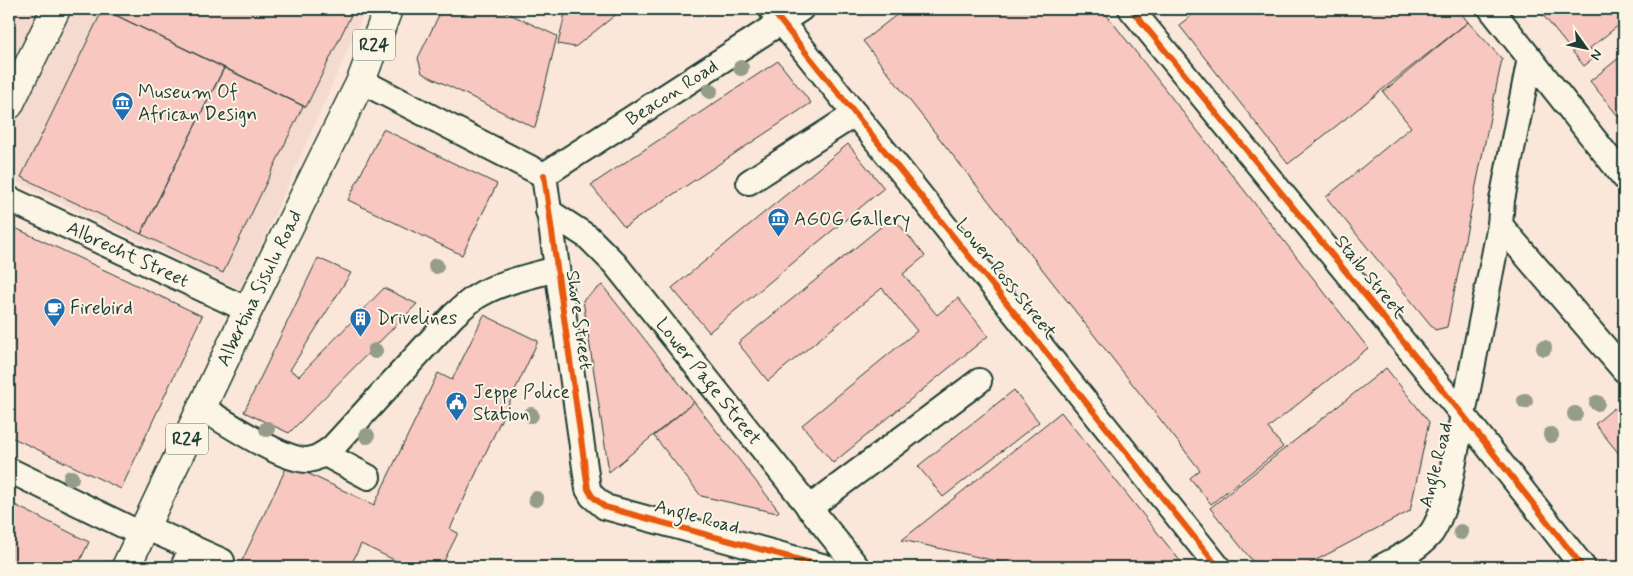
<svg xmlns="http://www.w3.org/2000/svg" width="1633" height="576" font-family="Mynerve,sans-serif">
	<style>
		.built { fill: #f5dacf }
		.building { fill: #f7c7c0; stroke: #1f3d34 }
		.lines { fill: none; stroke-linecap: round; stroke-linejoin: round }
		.minor-casing { stroke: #1f3d34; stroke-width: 28 }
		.major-casing { stroke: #1f3d34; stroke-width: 31 }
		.minor { stroke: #fcf5e5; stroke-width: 24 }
		.major { stroke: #fcf5e5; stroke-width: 28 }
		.cycleway-casing { stroke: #fcf5e5; stroke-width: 9 }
		.cycleway { stroke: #e8590c; stroke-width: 6 }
		.tree { fill: #959c8a }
		.labels { text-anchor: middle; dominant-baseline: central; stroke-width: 4; stroke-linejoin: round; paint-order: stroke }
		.shield { fill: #fcf5e5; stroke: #617469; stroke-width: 1 }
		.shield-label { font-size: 18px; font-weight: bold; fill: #1f3d34 }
		.poi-label { font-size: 19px; fill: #1f3d34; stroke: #fcf5e5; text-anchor: start }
		.street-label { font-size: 19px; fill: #1f3d34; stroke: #fcf5e5 }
	</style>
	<rect width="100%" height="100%" fill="#fae7da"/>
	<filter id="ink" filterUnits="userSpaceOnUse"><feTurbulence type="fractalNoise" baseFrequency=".02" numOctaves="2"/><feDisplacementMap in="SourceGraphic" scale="10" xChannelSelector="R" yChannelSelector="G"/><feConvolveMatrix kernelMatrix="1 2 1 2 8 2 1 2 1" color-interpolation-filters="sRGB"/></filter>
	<g filter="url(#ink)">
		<path class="built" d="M 9,9 L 366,9 L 241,290 L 9,178 Z"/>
		<path class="building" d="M 103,9 L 224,68 L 141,234 L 21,177 Z
			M 103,9 L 354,9 L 306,107 Z
			M 442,9 L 499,9 L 557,36 L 535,128 L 422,73 L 418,58 Z
			M 566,9 L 623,9 L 575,47 L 558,44 Z
			M 904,9 L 1102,9 L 1368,348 L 1268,428 L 1283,447 L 1211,504 L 1190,478 L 1200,470 L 863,41 Z
			M 1200,9 L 1458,9 L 1468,22 L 1288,164 L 1179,25 Z
			M 1538,9 L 1624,9 L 1624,21 L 1590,48 L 1597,56 L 1584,66 Z
			M 1468,22 L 1502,59 L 1447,327 L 1435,330 L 1326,197 L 1411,127 L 1383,92 Z
			M 1624,54 L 1624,111 L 1618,116 L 1590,81 Z
			M 778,61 L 811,103 L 624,227 L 591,185 Z
			M 224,68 L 303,106 L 223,273 L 141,234 Z
			M 1624,111 L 1624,124 L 1618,116 Z
			M 383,129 L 497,184 L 462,255 L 348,200 Z
			M 848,144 L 884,188 L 709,332 L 672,288 Z
			M 893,217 L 925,256 L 903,274 L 937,315 L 958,298 L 988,336 L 833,463 L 802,425 L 917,331 L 882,288 L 768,381 L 738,343 Z
			M 9,225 L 202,316 L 121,489 L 9,436 Z
			M 318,258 L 351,273 L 290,370 L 299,376 L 384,288 L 417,304 L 289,433 L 244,412 Z
			M 602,285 L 694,402 L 609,472 L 583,300 Z
			M 484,315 L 538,341 L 450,529 L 458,533 L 441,567 L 409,567 L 361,544 L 350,567 L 239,567 L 288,464 L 374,505 L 438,373 L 452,380 Z
			M 1386,368 L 1429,422 L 1410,511 L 1303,567 L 1257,567 L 1210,508 Z
			M 1014,390 L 1039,422 L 943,497 L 918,466 Z
			M 694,402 L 779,511 L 777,513 L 701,496 L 654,436 Z
			M 1614,408 L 1624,421 L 1624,460 L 1595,424 Z
			M 1061,412 L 1185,567 L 1023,567 L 902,540 Z
			M 9,502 L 89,542 L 77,567 L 9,567 Z"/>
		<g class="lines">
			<defs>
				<g id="minor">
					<path d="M 771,9 L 1218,567"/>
					<path d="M 1131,9 L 1463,415 L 1583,567"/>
					<path d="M 1491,9 L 1624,177"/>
					<path d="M 361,81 L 544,175"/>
					<path d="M 544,175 L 588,489 L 592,496 L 605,507 L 826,567"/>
					<path id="s1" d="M 544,175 L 801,9"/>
					<path d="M 749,182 L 855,114"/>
					<path id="s2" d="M 9,199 L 248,310"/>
					<path id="s3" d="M 548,211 L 588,237 L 615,264 L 857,567"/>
					<path d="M 1500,225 L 1624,370"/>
					<path d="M 202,408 C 225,422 283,461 308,460 C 317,459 325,453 332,448 L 453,316 C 462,308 471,299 481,294 C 504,281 532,276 556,269"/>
					<path d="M 325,454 L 368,477"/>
					<path d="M 9,470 L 141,534"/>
					<path d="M 809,508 L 979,381"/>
					<path d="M 145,527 L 222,561"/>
					<path d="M 183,567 L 192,547"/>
					<path d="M 1381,567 C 1398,558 1420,548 1432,532 C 1440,520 1444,505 1448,492 L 1500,225 L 1502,200 L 1530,58"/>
				</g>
				<g id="major">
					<path d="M 9,105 L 56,9"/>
					<path id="s4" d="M 126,567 L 248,310 L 361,81 L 388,9"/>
				</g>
			</defs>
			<use href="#minor" class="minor-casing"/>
			<use href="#major" class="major-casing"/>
			<use href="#minor" class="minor"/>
			<use href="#major" class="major"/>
			<defs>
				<path id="cycleway" d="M 771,9 L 1218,567
					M 1131,9 L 1463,415 L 1583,567
					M 544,175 L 588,489 L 592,496 L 605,507 L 826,567"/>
			</defs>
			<use href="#cycleway" class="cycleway-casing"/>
			<use href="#cycleway" class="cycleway"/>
		</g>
		<g class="tree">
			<circle cx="741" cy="68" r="8"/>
			<circle cx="710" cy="91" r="8"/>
			<circle cx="436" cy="266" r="8"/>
			<circle cx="1544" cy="348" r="8"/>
			<circle cx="375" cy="351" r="8"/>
			<circle cx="1525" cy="401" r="8"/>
			<circle cx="1597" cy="403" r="8"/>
			<circle cx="1575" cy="414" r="8"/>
			<circle cx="531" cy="415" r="8"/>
			<circle cx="267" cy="429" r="8"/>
			<circle cx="1551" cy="435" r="8"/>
			<circle cx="367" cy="436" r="8"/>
			<circle cx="71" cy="478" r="8"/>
			<circle cx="536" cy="499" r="8"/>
			<circle cx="1461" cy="532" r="8"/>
		</g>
	</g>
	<defs>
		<symbol id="museum-pin" viewBox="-11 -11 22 30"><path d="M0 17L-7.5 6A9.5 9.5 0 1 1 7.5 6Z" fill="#1f6fb2" stroke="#fcf5e5"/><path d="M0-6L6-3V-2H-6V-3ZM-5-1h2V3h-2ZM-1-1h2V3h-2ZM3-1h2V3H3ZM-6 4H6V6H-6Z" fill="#fff"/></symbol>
		<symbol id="cafe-pin" viewBox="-11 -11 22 30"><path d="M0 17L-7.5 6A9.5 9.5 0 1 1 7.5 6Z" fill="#1f6fb2" stroke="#fcf5e5"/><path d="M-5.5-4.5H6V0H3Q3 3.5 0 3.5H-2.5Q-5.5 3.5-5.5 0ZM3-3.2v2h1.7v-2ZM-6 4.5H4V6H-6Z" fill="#fff"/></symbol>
		<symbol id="building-pin" viewBox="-11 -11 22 30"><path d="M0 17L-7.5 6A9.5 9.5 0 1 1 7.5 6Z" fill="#1f6fb2" stroke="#fcf5e5"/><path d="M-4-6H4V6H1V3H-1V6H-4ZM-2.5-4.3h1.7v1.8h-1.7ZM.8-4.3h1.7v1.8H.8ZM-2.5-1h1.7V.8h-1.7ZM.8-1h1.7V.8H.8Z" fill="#fff"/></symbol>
		<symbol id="civic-pin" viewBox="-11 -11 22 30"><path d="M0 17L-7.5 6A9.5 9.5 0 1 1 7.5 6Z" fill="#1f6fb2" stroke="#fcf5e5"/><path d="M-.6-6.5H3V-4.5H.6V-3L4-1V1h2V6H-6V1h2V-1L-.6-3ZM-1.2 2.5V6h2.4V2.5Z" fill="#fff"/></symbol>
	</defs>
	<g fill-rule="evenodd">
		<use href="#museum-pin" x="110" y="90" width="25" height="34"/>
		<use href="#museum-pin" x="766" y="206" width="25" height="34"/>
		<use href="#cafe-pin" x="42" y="296" width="25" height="34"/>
		<use href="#building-pin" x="348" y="306" width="25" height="34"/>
		<use href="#civic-pin" x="444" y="390" width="25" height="34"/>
	</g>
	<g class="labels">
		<g class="shield">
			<rect x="353" y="29.5" width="42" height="31" rx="4"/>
			<rect x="166" y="423.5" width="42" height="31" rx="4"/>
		</g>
		<g class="shield-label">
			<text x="374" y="45">R24</text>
			<text x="187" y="439">R24</text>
		</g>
		<g class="poi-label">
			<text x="138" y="92">Museum Of<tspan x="138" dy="22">African Design</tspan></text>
			<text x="794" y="219">AGOG Gallery</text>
			<text x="70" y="308">Firebird</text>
			<text x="377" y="318">Drivelines</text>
			<text x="473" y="392">Jeppe Police<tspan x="473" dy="22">Station</tspan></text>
		</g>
		<g class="street-label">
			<text stroke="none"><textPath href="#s1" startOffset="152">Beacon Road</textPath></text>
			<text stroke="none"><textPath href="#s2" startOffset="131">Albrecht Street</textPath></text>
			<text transform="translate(1370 277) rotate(51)">Staib Street</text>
			<text transform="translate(1006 279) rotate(51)">Lower Ross Street</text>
			<text stroke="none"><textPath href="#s4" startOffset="309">Albertina Sisulu Road</textPath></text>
			<text transform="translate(579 320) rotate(82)">Shore Street</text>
			<text stroke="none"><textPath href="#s3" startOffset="236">Lower Page Street</textPath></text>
			<text transform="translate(1436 465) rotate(-76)">Angle Road</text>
			<text transform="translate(697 517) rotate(15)">Angle Road</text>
		</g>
	</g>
	<rect width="1633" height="576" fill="none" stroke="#fcf5e5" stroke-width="30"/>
	<rect x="15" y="15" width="1603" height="546" fill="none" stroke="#1f3d34" stroke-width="2" filter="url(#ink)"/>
	<g transform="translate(1586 48) rotate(123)" stroke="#fcf5e5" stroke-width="4" paint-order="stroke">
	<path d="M0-4L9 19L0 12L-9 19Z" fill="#1f3d34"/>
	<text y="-8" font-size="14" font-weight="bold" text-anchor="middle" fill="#1f3d34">N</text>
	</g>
</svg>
